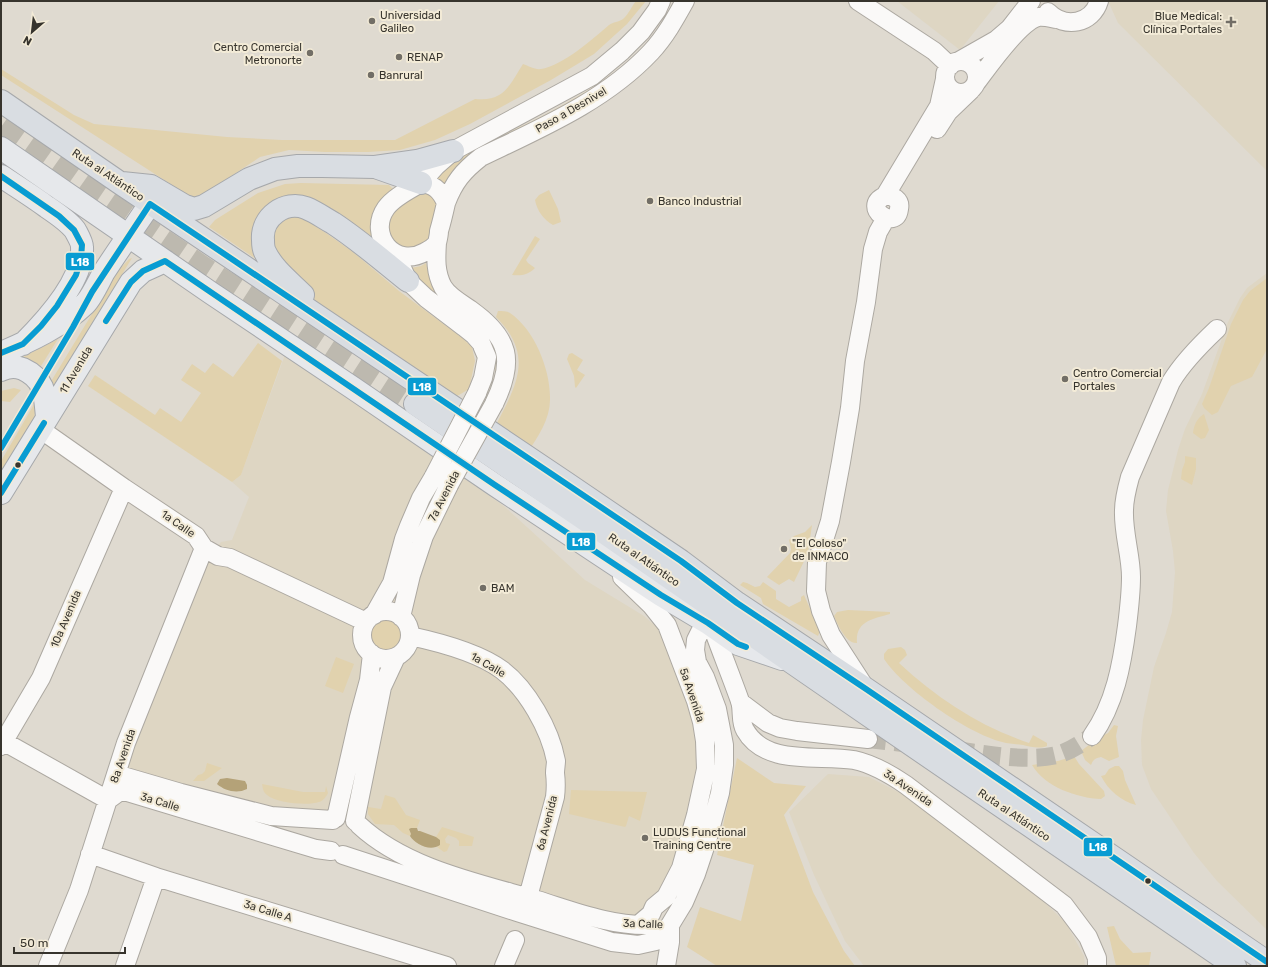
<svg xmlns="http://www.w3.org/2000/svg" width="1268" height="967" font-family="Rubik,sans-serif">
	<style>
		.built { fill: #ded6c3 }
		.green { fill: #e1d2ae }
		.water { fill: #b4a278 }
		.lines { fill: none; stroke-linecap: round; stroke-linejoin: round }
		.minor-tunnel { stroke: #bdb9af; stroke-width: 18; stroke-dasharray: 18 9; stroke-linecap: butt }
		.highway-tunnel { stroke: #bdb9af; stroke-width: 22; stroke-dasharray: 22 11; stroke-linecap: butt }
		.minor-casing { stroke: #aca8a1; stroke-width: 20 }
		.major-casing { stroke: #a6a8ab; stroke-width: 24 }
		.highway-casing { stroke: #a6a8ab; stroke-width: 24 }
		.minor { stroke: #faf9f8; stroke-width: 18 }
		.major { stroke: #e6e8eb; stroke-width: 22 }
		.highway { stroke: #d9dde2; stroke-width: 22 }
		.minor-bridge-casing { stroke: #aca8a1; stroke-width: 20; stroke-linecap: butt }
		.minor-bridge { stroke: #faf9f8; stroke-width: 18 }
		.bus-1-casing { stroke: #f3ebd7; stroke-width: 9 }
		.bus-1 { stroke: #089cd2; stroke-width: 6 }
		.poi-dot { fill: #726e66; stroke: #f3ebd7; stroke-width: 1.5 }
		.bus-dot { fill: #37342d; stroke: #f3ebd7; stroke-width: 1.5 }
		.labels { text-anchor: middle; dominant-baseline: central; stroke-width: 4; stroke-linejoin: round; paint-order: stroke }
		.poi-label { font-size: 11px; fill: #37342d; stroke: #f3ebd7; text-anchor: start }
		.street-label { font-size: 11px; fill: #37342d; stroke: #f3ebd7 }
		.line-badge { stroke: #f3ebd7; stroke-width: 1.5 }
		.badge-label { font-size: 11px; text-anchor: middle; font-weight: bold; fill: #fff }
	</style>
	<rect width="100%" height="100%" fill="#dfdad0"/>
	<path class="built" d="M 897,1 L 999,1 L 960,50 Z
		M 1108,1 L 1267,1 L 1267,171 L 1118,23 Z
		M 1267,273 L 1267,930 L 1217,881 L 1194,853 L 1166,811 L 1151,789 L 1142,765 L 1141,740 L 1143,720 L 1154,667 L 1166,633 L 1172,612 L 1175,572 L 1173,551 L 1166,511 L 1168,490 L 1178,450 L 1185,429 L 1202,394 L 1228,322 L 1240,298 L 1247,288 Z
		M 286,352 L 361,403 L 505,507 L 585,580 L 644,616 L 659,629 L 687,679 L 705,741 L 681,868 L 638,925 L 466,878 L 355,821 L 328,820 L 124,776 L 207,559 L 221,542 L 232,540 L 249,497 L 232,482 L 241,475 Z
		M 828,774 L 869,777 L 904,795 L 1043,901 L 1066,923 L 1084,956 L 1085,966 L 864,966 L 845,941 L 814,875 L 789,812 Z"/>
	<path class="green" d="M 636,1 L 646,1 L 627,24 L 594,54 L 551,80 L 470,124 L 435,140 L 400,150 L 368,152 L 325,152 L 289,150 L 260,157 L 210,190 L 195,197 L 186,194 L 1,75 L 1,69 L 74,115 L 94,124 L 227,137 L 282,140 L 395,140 L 475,99 C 504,102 509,86 523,64 C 529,66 535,70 541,69 C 562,66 593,39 609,25 C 613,22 619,22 623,19 C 628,15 632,6 636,1 Z
		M 666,25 L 630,62 L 589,93 L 476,153 L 459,164 L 452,172 L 443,187 L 433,177 C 470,146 519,130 561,106 C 583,94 609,78 629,61 C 642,50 654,37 666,25 Z
		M 301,183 L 389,185 L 393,189 L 388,196 L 376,241 L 292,200 L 260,258 L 256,259 L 209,227 L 215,220 L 258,193 L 285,184 Z
		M 549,190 L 558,209 L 561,222 L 553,225 C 544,220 537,211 535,200 L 539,195 Z
		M 428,192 L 437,203 L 430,233 L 426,243 L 417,249 L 396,246 L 386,228 L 389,218 L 396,210 L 414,194 Z
		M 284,217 L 301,217 L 326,233 L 353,252 L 399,291 L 461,337 L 472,347 L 475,361 L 469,389 L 454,398 L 332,318 L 305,290 L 281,262 L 272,244 L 274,232 Z
		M 535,236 L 540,239 L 526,260 L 528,263 L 535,268 C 528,275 521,276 512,275 Z
		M 132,258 L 52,389 L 50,383 L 118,271 L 129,259 Z
		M 426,263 L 429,275 L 435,288 L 492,340 L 500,362 L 489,401 L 486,399 C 494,381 497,375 495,355 L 415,278 L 411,268 L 421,266 Z
		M 1267,278 L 1267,349 L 1252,377 L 1231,386 L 1218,412 L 1212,415 L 1204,408 L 1202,404 L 1209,388 L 1231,324 L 1243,300 L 1250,291 Z
		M 498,311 C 502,311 507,311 510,313 C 535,330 551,371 550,400 C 550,419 538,437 527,453 L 494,429 C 515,387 536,357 496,317 Z
		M 58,339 L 41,366 L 23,357 Z
		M 258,343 L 282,361 L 241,475 L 232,482 L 88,386 L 95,375 L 155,415 L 160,408 L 181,422 L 201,393 L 181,380 L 192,364 L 205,373 L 213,363 L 233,377 Z
		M 572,353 L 583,360 L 577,370 L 585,375 L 576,388 L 575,387 L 574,376 L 567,359 L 569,354 Z
		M 14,388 L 21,390 L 10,402 L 1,401 L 1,391 Z
		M 36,401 L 34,422 L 1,478 L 1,461 Z
		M 1204,414 L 1209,430 L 1205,438 L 1201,439 L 1193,433 C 1194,425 1197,418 1204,414 Z
		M 1185,456 L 1196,458 L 1196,469 L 1192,485 L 1181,479 L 1182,470 L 1185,462 Z
		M 812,525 L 808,553 L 794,582 L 789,579 L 779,585 L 767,577 L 790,553 L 791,549 L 789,540 L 794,536 L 805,532 Z
		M 743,582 L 747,583 L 755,587 L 760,586 L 763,582 L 776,591 L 776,599 L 789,607 L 801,601 L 801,597 L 804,595 L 820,631 L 818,636 L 763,604 L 761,598 L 740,585 Z
		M 848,610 L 890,612 L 890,614 C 873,619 855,621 857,643 C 846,644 838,625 834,616 L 837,612 Z
		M370 636a16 16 0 1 1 32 0a16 16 0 1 1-32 0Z
		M 901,647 L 905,650 L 907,655 L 899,663 C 938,699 979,726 1029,743 L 1033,735 L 1047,743 L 1047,746 C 1040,749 1031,747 1023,745 C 1016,744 1009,744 1002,742 C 967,733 904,689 884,659 L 884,654 L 888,649 Z
		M 336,657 L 354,664 L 343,693 L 325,686 Z
		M 1114,725 L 1118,726 L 1116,736 L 1119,757 L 1109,761 L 1101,757 C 1095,758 1093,760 1091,765 L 1085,760 L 1081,751 L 1098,738 L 1108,733 Z
		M 1074,756 L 1079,764 L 1104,791 L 1105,796 L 1101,799 C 1077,798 1045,787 1032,765 L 1058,761 Z
		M 737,758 L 774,783 L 806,786 L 784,815 L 813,892 L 844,951 L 855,966 L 717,966 L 687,947 L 700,907 L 741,921 L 754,865 L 717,855 Z
		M 207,763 L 222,768 L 204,781 L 193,781 L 198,775 L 202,774 L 205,771 Z
		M 1115,766 L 1119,766 L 1123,771 L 1125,780 L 1136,805 C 1121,801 1108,790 1101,776 L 1105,775 L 1109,769 Z
		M 262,784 L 303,792 L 325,792 L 326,786 L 328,793 C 326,797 323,801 319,802 C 308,806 276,803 267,795 C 263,792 263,789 262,784 Z
		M 571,790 L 647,792 L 640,821 L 629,816 L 626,826 L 625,827 L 569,814 Z
		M 385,795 L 395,798 L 406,815 L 420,820 L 417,828 L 411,828 L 409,829 L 411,834 L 410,836 L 403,833 L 394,825 L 375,824 L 368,814 L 368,807 L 381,809 Z
		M 442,827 L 474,837 L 472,846 L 459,846 L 459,841 L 456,838 L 448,835 L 445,839 L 446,843 L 450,844 L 447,851 L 444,852 L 437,847 L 440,845 L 440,840 L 436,837 Z
		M 1114,926 L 1120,939 L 1133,953 L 1151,952 L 1149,966 L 1116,966 L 1107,927 Z"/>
	<path class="water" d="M 227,778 L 245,781 L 247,785 L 247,789 C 237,794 225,791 217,784 L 220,779 Z
		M 411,828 L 417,828 L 418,831 L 420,831 L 436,837 L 440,840 L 440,845 C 430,852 415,844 410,836 L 411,834 L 409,829 Z"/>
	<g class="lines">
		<path class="minor-tunnel" d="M 868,739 L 911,744
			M 956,750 C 985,754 1033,763 1060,754 C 1072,750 1082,743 1092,736"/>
		<path class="highway-tunnel" d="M 1,127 L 83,185 L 203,267 L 415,404"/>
		<defs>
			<path id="minor" d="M 858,1 L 934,51 L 950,66
				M 1048,12 C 1065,29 1092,24 1099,1
				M 959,61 L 996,40 L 1010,28 L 1031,1
				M945 77a16 16 0 1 1 32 0a16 16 0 1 1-32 0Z
				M 976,83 C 989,66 1019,22 1038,17 C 1043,16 1051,18 1057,19
				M 937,129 L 948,112 L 971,90
				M 421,183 L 436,166 L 453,151 L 592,76 L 622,51 L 641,32 L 657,10 L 661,1
				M 421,183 C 434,184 441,191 446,203 C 444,212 442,221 439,231 C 439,234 438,239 437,243 C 434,247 429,250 425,252 C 395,269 367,235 386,208 C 394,197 409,190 421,183 Z
				M 885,196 C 893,195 901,200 899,209 C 896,232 860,207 885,196 L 939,106 L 945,79
				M 446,203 C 454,182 463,171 481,157 C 541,128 605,101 651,52 C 665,37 675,19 685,1
				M 437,242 C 436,258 435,272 443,287 C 449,297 462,304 471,310 C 510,338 515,361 494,404
				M 402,268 L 408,281 L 426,298 L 464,327 L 474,335 L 481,343 L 487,357 L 483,378 L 477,393
				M 40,429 L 124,488 L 196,536 L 204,548 L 218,556 L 230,558 L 366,622
				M 622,577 L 651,605 L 667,625 L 696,701 L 702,722 L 705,741 L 706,769 L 696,815 L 681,868 L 666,897 L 654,907 L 651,914 L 638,925
				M362 635a24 24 0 1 1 48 0a24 24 0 1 1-48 0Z
				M 374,615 L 392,583 L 404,539 L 409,526 L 421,498 L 434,476
				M 401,617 L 411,575 L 424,536 L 449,485
				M 712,626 C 721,651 731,676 740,701 C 743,710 740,722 745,730 C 766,767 819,754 854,760 C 873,764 890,774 906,785 L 1064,905 L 1088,937 L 1097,958 L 1097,966
				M 410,636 C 438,642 479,653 502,670 C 527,689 550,729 556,761 C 556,764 555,769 555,773 C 556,781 556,789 555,797 L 528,897
				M 864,686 L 831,635 L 821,611 L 816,591 L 817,562 L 830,521 L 841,462 L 850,408 L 855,361 L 866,302 L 873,249 L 878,232 L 886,218
				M 740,702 L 768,723 L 780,728 L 797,731 L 868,739
				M 1092,736 C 1115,704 1122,664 1127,626 C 1129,610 1131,593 1131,577 C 1131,555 1123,533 1124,510 C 1124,499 1127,488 1130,477 L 1171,382 C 1183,362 1200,345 1217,329
				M 1,740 L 108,800 L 119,792 L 127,792 L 316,849 L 331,851
				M 1,746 L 41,678 L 124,488
				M 116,774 L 181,793 L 271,816 L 333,820
				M 336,818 L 359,717 L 369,680 L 372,654
				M 355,821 L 382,687 L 396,657
				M 359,825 C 405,868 478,883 537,900 C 573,911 611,926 649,925
				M 90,854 L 156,877 L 447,966
				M 343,855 L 517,912 L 612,942 L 638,945 L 656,941 L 670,925 L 684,902 L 696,874 L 707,841 L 720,793 L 724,765 L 724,745 L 717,709 L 705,677 L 697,662 L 695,650 L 696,640 L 700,632 L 708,623
				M 48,966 L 79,890 L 126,743 L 204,548
				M 125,966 L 156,877
				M 504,966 L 515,940
				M 666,966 L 670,942 L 670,925"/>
			<path id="major" d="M 1,148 L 211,293 L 353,388 L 495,485 L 661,595 L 708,623 L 738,644 L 782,659
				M 1,176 C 16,186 32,196 47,207 C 56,213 68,221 75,230 C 77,234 82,242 82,247 C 84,280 45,322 23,344
				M 1,353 C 30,341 62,326 85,304 C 92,297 99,281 104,272 C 119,249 135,226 150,204
				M 1,370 C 7,367 16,366 23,369 C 45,379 45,395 47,417
				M 1,493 L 131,282 L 143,271 L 165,261"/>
			<path id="highway" d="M 1,101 L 120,183 L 566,483 L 681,561 L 737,603 L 866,689 L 1267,962
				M 378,168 L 421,183
				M 122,183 L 151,186 L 185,206 L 194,209 L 204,206 L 249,179 L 275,169 L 298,166 L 322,166 L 375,167 L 417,161 L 453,151
				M 303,295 C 290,282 273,269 265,252 C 263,248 263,244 263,240 C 261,217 285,200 306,208 C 316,212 324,218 333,223 C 359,240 383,261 408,281
				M 415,404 L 606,534 L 868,715 L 1235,966"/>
		</defs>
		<use href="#minor" class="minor-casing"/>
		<use href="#major" class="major-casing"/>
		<use href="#highway" class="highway-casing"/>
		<use href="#minor" class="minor"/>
		<use href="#major" class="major"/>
		<use href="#highway" class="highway"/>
		<defs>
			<path id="minor-bridge" d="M 434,476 L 477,393
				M 449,485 L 494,404"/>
		</defs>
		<use href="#minor-bridge" class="minor-bridge-casing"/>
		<use href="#minor-bridge" class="minor-bridge"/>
		<defs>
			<path id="bus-1" d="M 1,176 L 59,216 L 74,230 L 82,245 L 81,258 L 76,275 L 57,306 L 41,326 L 23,344 L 1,353
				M 106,321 L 131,282 L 143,271 L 165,261 L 495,485 L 661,595 L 708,623 L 738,644 L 746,647
				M 1,448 L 73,327 L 92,292 L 150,204 L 681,561 L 737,603 L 866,689 L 1267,962
				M 1,493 L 44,423"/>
		</defs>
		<use href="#bus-1" class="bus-1-casing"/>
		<use href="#bus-1" class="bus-1"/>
	</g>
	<g class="poi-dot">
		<circle cx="372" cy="21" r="4"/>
		<path d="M1229 16h4v4h4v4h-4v4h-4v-4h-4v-4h4z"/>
		<circle cx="310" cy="53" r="4"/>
		<circle cx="399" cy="57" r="4"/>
		<circle cx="371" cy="75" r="4"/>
		<circle cx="650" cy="201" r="4"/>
		<circle cx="1065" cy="379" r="4"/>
		<circle cx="784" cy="549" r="4"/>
		<circle cx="483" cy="588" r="4"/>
		<circle cx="645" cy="838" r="4"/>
	</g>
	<g class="bus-dot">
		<circle cx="18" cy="465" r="3.5"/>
		<circle cx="1148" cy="881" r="3.5"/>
	</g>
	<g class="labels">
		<g class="poi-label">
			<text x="380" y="15">Universidad<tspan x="380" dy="13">Galileo</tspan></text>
			<text x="1222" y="16" text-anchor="end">Blue Medical:<tspan x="1222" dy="13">Clínica Portales</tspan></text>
			<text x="302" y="47" text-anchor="end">Centro Comercial<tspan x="302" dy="13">Metronorte</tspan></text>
			<text x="407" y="57">RENAP</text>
			<text x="379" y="75">Banrural</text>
			<text x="658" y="201">Banco Industrial</text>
			<text x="1073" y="373">Centro Comercial<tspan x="1073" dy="13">Portales</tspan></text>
			<text x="792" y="543">"El Coloso"<tspan x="792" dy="13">de INMACO</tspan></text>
			<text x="491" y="588">BAM</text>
			<text x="653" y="832">LUDUS Functional<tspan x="653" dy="13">Training Centre</tspan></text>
		</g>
		<g class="street-label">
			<text transform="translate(571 110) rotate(-30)">Paso a Desnivel</text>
			<text transform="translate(108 175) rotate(34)">Ruta al Atlántico</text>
			<text transform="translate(76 370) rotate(-59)">11 Avenida</text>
			<text transform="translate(444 496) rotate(-63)">7a Avenida</text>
			<text transform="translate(178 524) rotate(35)">1a Calle</text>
			<text transform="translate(644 560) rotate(35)">Ruta al Atlántico</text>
			<text transform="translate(66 619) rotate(-67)">10a Avenida</text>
			<text transform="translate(488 665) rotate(30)">1a Calle</text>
			<text transform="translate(692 695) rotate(71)">5a Avenida</text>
			<text transform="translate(123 756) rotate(-71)">8a Avenida</text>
			<text transform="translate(908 788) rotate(34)">3a Avenida</text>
			<text transform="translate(160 802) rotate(17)">3a Calle</text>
			<text transform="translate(1014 815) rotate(34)">Ruta al Atlántico</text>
			<text transform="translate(547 823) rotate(-76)">6a Avenida</text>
			<text transform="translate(268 911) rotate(17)">3a Calle A</text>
			<text transform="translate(643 924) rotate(2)">3a Calle</text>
		</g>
	</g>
	<g class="line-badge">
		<rect x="65" y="252" width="30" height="19" rx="4" fill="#089cd2"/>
		<rect x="407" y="377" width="30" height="19" rx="4" fill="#089cd2"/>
		<rect x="566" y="532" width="30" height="19" rx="4" fill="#089cd2"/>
		<rect x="1083" y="837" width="30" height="20" rx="4" fill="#089cd2"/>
	</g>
	<g class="badge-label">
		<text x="80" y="266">L18</text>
		<text x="422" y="391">L18</text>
		<text x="581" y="546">L18</text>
		<text x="1098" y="851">L18</text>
	</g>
	<rect width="1268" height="967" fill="none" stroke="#37342d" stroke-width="4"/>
	<g transform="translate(32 32) rotate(208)" stroke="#f3ebd7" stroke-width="3" paint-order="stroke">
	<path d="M0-3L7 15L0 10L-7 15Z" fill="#37342d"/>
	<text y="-6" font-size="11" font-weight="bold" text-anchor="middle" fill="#37342d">N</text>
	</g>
	<path d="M14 947v6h111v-6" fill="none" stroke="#37342d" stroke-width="2"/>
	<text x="20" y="947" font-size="12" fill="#37342d" stroke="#f3ebd7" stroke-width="3" paint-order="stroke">50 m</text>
</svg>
